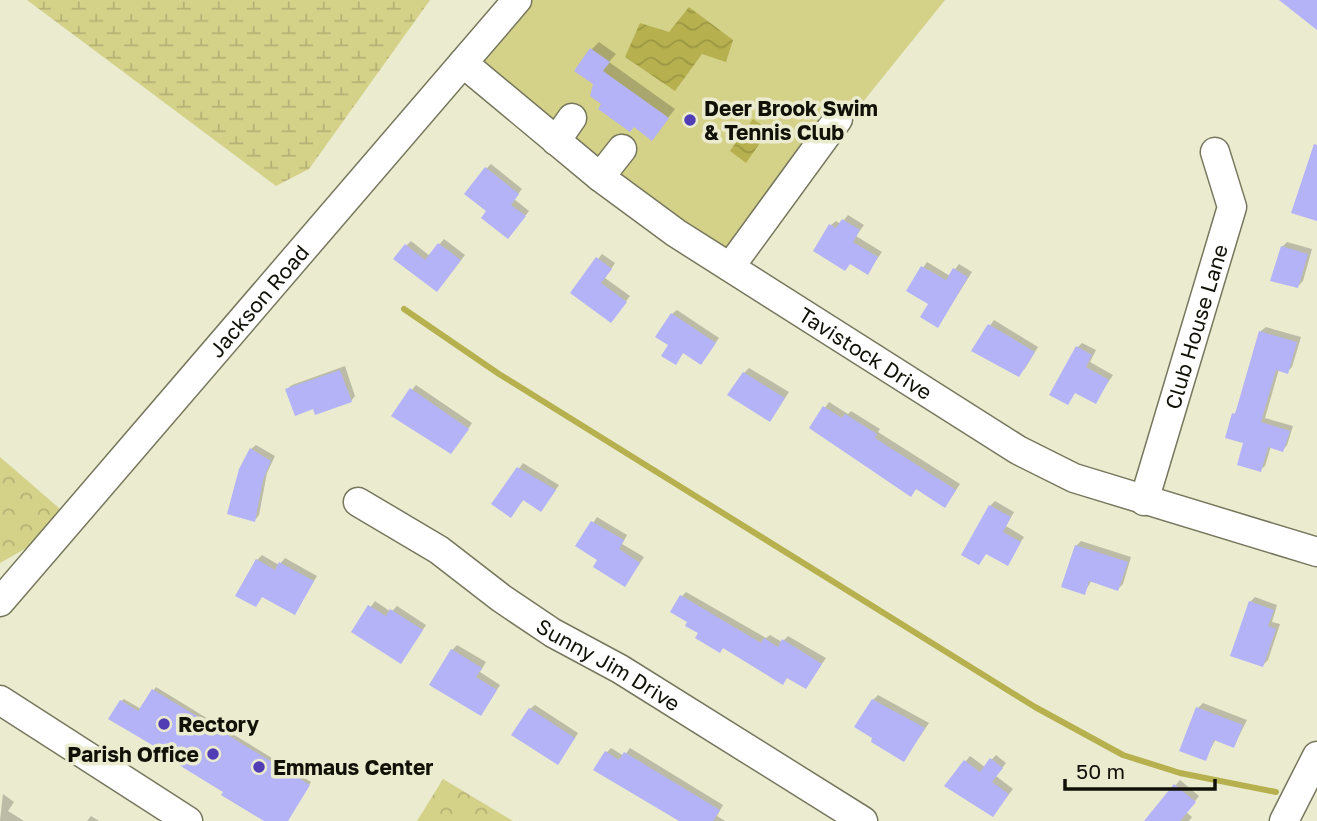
<svg xmlns="http://www.w3.org/2000/svg" width="1317" height="821" font-family="'Golos Text',sans-serif">
	<style>
		.forest { fill: url(#forest-crowns) }
		.wetland { fill: url(#wetland-marsh) }
		.park { fill: #d4d189 }
		.water { fill: url(#water-waves) }
		.shadow { fill: #0003 }
		.lines { fill: none; stroke-linecap: round; stroke-linejoin: round }
		.stream { stroke: #b6b14e; stroke-width: 6 }
		.building { fill: #b4b3f8 }
		.minor-casing { stroke: #77775e; stroke-width: 31 }
		.minor { stroke: #fff; stroke-width: 28 }
		.poi-dot { fill: #513db4; stroke: #ebebd0; stroke-width: 2.5 }
		.labels { text-anchor: middle; dominant-baseline: central; stroke-width: 7; stroke-linejoin: round; paint-order: stroke }
		.poi-label { font-size: 21px; font-weight: bold; fill: #111108; stroke: #ebebd0; text-anchor: start }
		.street-label { font-size: 21px; fill: #111108; stroke: #ebebd0 }
	</style>
	<defs>
		<pattern id="forest-crowns" width="20" height="18" patternUnits="userSpaceOnUse" patternTransform="scale(1.75)"><rect width="20" height="18" fill="#d4d189"/><path d="M2 6a3 3 0 1 1 6 0M12 15a3 3 0 1 1 6 0" fill="none" stroke="#b5b275"/></pattern>
		<pattern id="wetland-marsh" width="20" height="14" patternUnits="userSpaceOnUse" patternTransform="scale(1.75)"><rect width="20" height="14" fill="#d4d189"/><path d="M1 5h8M5 5V1M11 12h8M15 12V8" fill="none" stroke="#b5b275"/></pattern>
		<pattern id="water-waves" width="16" height="10" patternUnits="userSpaceOnUse" patternTransform="scale(1.75)"><rect width="16" height="10" fill="#b6b14e"/><path d="M0 5q4-4 8 0t8 0" fill="none" stroke="#9b9743"/></pattern>
	</defs>
	<rect width="100%" height="100%" fill="#ebebd0"/>
	<path class="forest" d="M 0,457 L 74,521 L 0,563 Z
		M 443,779 L 513,821 L 417,821 Z"/>
	<path class="wetland" d="M 27,0 L 430,0 L 309,169 L 276,186 Z"/>
	<path class="park" d="M 518,0 L 945,0 L 730,267 L 463,63 Z"/>
	<path class="water" d="M 689,7 L 733,40 L 726,62 L 702,54 L 675,91 L 625,57 L 640,23 L 669,32 Z
		M 753,119 L 769,130 L 746,163 L 730,151 Z"/>
	<path class="shadow" d="M 599,42 L 616,54 L 609,62 L 675,109 L 652,138 L 604,104 L 595,84 L 592,49 Z
		M 491,164 L 522,189 L 514,199 L 529,211 L 512,232 L 488,211 L 486,169 Z
		M 848,215 L 864,225 L 856,236 L 882,252 L 868,272 L 831,225 L 836,221 L 841,224 Z
		M 444,239 L 465,255 L 442,285 L 406,246 L 411,241 L 430,256 Z
		M 1287,242 L 1312,249 L 1303,281 L 1298,286 L 1282,247 Z
		M 602,254 L 615,263 L 605,278 L 630,296 L 615,316 L 572,293 Z
		M 927,262 L 950,276 L 959,264 L 972,272 L 938,326 L 931,304 L 908,290 Z
		M 677,310 L 719,338 L 705,358 L 684,352 L 675,363 L 670,345 L 672,314 Z
		M 994,320 L 1038,347 L 1024,370 L 973,350 Z
		M 1266,327 L 1301,337 L 1292,367 L 1287,372 L 1279,369 L 1265,418 L 1293,426 L 1287,445 L 1283,450 L 1271,446 L 1265,466 L 1260,470 L 1234,414 L 1238,410 L 1261,331 Z
		M 1082,343 L 1096,350 L 1090,362 L 1113,375 L 1095,402 L 1076,391 L 1067,403 L 1078,347 Z
		M 345,366 L 355,396 L 351,401 L 314,407 L 287,389 L 292,385 Z
		M 749,368 L 789,392 L 774,415 L 744,373 Z
		M 416,385 L 472,423 L 456,447 L 412,390 Z
		M 829,402 L 848,414 L 851,411 L 880,429 L 878,432 L 960,484 L 949,501 L 945,506 L 917,488 L 911,494 L 811,427 Z
		M 256,445 L 275,456 L 267,473 L 259,515 L 255,520 L 251,449 Z
		M 523,463 L 559,485 L 545,505 L 524,499 L 511,516 L 494,504 Z
		M 995,501 L 1014,512 L 1006,526 L 1024,537 L 1007,563 L 987,552 L 979,563 L 990,506 Z
		M 597,517 L 627,535 L 622,544 L 644,557 L 625,585 L 600,559 L 578,546 Z
		M 1081,541 L 1131,557 L 1123,584 L 1118,589 L 1092,580 L 1084,593 L 1076,546 Z
		M 262,555 L 279,565 L 285,558 L 317,576 L 295,613 L 263,595 L 256,605 L 257,560 Z
		M 686,592 L 766,638 L 770,635 L 782,642 L 788,636 L 826,658 L 806,687 L 787,678 L 783,683 L 724,647 L 720,651 L 700,633 L 690,622 L 682,596 Z
		M 1255,597 L 1277,605 L 1272,622 L 1280,624 L 1268,660 L 1263,665 L 1250,602 Z
		M 375,601 L 391,612 L 397,606 L 426,625 L 405,657 L 353,631 Z
		M 457,645 L 486,662 L 480,672 L 500,685 L 481,714 L 452,650 Z
		M 156,687 L 311,782 L 287,821 L 267,821 L 178,759 L 121,701 L 124,699 L 141,709 Z
		M 878,695 L 929,723 L 904,760 L 873,700 Z
		M 1203,703 L 1247,720 L 1234,746 L 1216,739 L 1205,759 L 1198,708 Z
		M 535,705 L 578,733 L 562,758 L 530,709 Z
		M 611,748 L 624,756 L 630,748 L 723,805 L 717,816 L 725,821 L 682,821 L 606,753 Z
		M 996,755 L 1006,763 L 996,776 L 1013,789 L 997,810 L 946,786 L 970,756 L 985,767 Z
		M 1180,780 L 1199,796 L 1186,812 L 1192,817 L 1189,821 L 1146,821 Z
		M 3,794 L 14,802 L 8,811 L 24,821 L 0,821 Z
		M 91,816 L 99,821 L 87,821 Z"/>
	<g class="lines">
		<path class="stream" d="M 404,309 L 499,374 L 1035,707 L 1123,755 L 1180,773 L 1276,792"/>
	</g>
	<path class="building" d="M 1279,0 L 1317,0 L 1317,30 Z
		M 590,48 L 610,62 L 603,71 L 669,118 L 652,141 L 634,127 L 630,132 L 598,109 L 601,104 L 590,96 L 593,84 L 574,71 Z
		M 1314,144 L 1317,145 L 1317,221 L 1291,213 Z
		M 485,167 L 519,194 L 511,205 L 526,216 L 508,239 L 481,218 L 486,211 L 464,194 Z
		M 842,219 L 860,230 L 853,242 L 878,257 L 868,275 L 850,264 L 845,271 L 813,251 L 829,224 L 836,228 Z
		M 438,243 L 461,260 L 437,292 L 393,259 L 405,244 L 425,260 Z
		M 1281,246 L 1308,254 L 1298,288 L 1270,281 Z
		M 596,257 L 612,269 L 601,283 L 627,302 L 611,323 L 570,293 Z
		M 921,266 L 946,280 L 953,268 L 968,277 L 938,328 L 920,317 L 928,304 L 906,291 Z
		M 671,313 L 716,343 L 701,365 L 683,353 L 676,365 L 661,356 L 668,345 L 655,337 Z
		M 988,324 L 1035,352 L 1019,377 L 971,351 Z
		M 1259,331 L 1297,342 L 1288,374 L 1276,370 L 1261,422 L 1290,431 L 1283,452 L 1268,447 L 1261,472 L 1237,465 L 1243,443 L 1225,438 L 1232,413 L 1235,414 Z
		M 1076,346 L 1092,355 L 1086,367 L 1109,380 L 1096,404 L 1075,393 L 1068,405 L 1049,395 Z
		M 340,370 L 352,402 L 315,415 L 313,409 L 295,416 L 285,389 Z
		M 743,372 L 785,398 L 770,422 L 727,395 Z
		M 410,388 L 469,429 L 451,454 L 391,416 Z
		M 823,406 L 842,418 L 845,414 L 877,434 L 875,438 L 956,490 L 945,508 L 916,489 L 911,497 L 809,428 Z
		M 250,448 L 271,461 L 263,480 L 255,522 L 227,514 L 239,469 Z
		M 517,467 L 556,490 L 541,512 L 523,500 L 511,518 L 491,504 Z
		M 989,505 L 1011,517 L 1003,532 L 1021,542 L 1008,566 L 986,554 L 979,565 L 961,555 Z
		M 591,521 L 624,540 L 619,549 L 640,563 L 625,587 L 593,567 L 597,560 L 575,546 Z
		M 1075,545 L 1128,562 L 1118,591 L 1089,581 L 1085,595 L 1061,587 Z
		M 256,559 L 275,570 L 279,562 L 314,581 L 295,615 L 262,597 L 256,607 L 235,596 Z
		M 680,595 L 761,643 L 764,638 L 778,647 L 782,639 L 822,664 L 806,689 L 787,678 L 783,685 L 723,648 L 720,653 L 695,638 L 698,633 L 685,626 L 687,622 L 670,612 Z
		M 1249,601 L 1274,610 L 1268,626 L 1276,629 L 1263,667 L 1230,656 Z
		M 368,605 L 386,616 L 390,609 L 423,630 L 401,664 L 351,632 Z
		M 451,649 L 482,668 L 476,677 L 497,690 L 481,716 L 429,685 Z
		M 152,689 L 310,785 L 288,821 L 264,821 L 221,795 L 223,792 L 174,762 L 176,759 L 108,719 L 120,700 L 138,711 Z
		M 872,699 L 925,728 L 904,762 L 871,742 L 872,738 L 854,727 Z
		M 1196,707 L 1243,725 L 1234,748 L 1214,740 L 1206,761 L 1179,751 Z
		M 529,708 L 575,738 L 558,765 L 511,735 Z
		M 605,751 L 619,760 L 624,752 L 720,810 L 713,821 L 679,821 L 593,770 Z
		M 990,758 L 1003,768 L 992,782 L 1009,794 L 993,817 L 944,786 L 964,760 L 980,772 Z
		M 1174,784 L 1196,802 L 1180,821 L 1144,821 Z"/>
	<g class="lines">
		<defs>
			<g id="minor">
				<path id="s1" d="M 463,63 L 600,177 L 676,233 L 1018,450 L 1074,478 L 1317,552"/>
				<path d="M 556,141 L 572,118"/>
				<path d="M 600,177 L 622,149"/>
				<path d="M 730,267 L 838,119"/>
				<path id="s2" d="M 1144,501 L 1232,207 L 1215,152"/>
				<path id="s3" d="M 358,502 L 439,550 L 501,598 L 553,633 L 620,669 L 863,821"/>
				<path id="s4" d="M 0,602 L 517,0"/>
				<path d="M 0,700 L 188,821"/>
				<path d="M 1284,821 L 1317,756"/>
			</g>
		</defs>
		<use href="#minor" class="minor-casing"/>
		<use href="#minor" class="minor"/>
	</g>
	<g class="poi-dot">
		<circle cx="690" cy="120" r="7"/>
		<circle cx="164" cy="724" r="7"/>
		<circle cx="213" cy="754" r="7"/>
		<circle cx="259" cy="767" r="7"/>
	</g>
	<g class="labels">
		<g class="poi-label">
			<text x="704" y="108">Deer Brook Swim<tspan x="704" dy="24">&amp; Tennis Club</tspan></text>
			<text x="178" y="724">Rectory</text>
			<text x="199" y="754" text-anchor="end">Parish Office</text>
			<text x="273" y="767">Emmaus Center</text>
		</g>
		<g class="street-label">
			<text stroke="none"><textPath href="#s4" startOffset="397">Jackson Road</textPath></text>
			<text stroke="none"><textPath href="#s2" startOffset="182">Club House Lane</textPath></text>
			<text stroke="none"><textPath href="#s1" startOffset="497">Tavistock Drive</textPath></text>
			<text stroke="none"><textPath href="#s3" startOffset="299">Sunny Jim Drive</textPath></text>
		</g>
	</g>
	<path d="M1065 779v10h150v-10" fill="none" stroke="#111108" stroke-width="3.5"/>
	<text x="1076" y="779" font-size="21" fill="#111108" stroke="#ebebd0" stroke-width="5" paint-order="stroke">50 m</text>
</svg>
